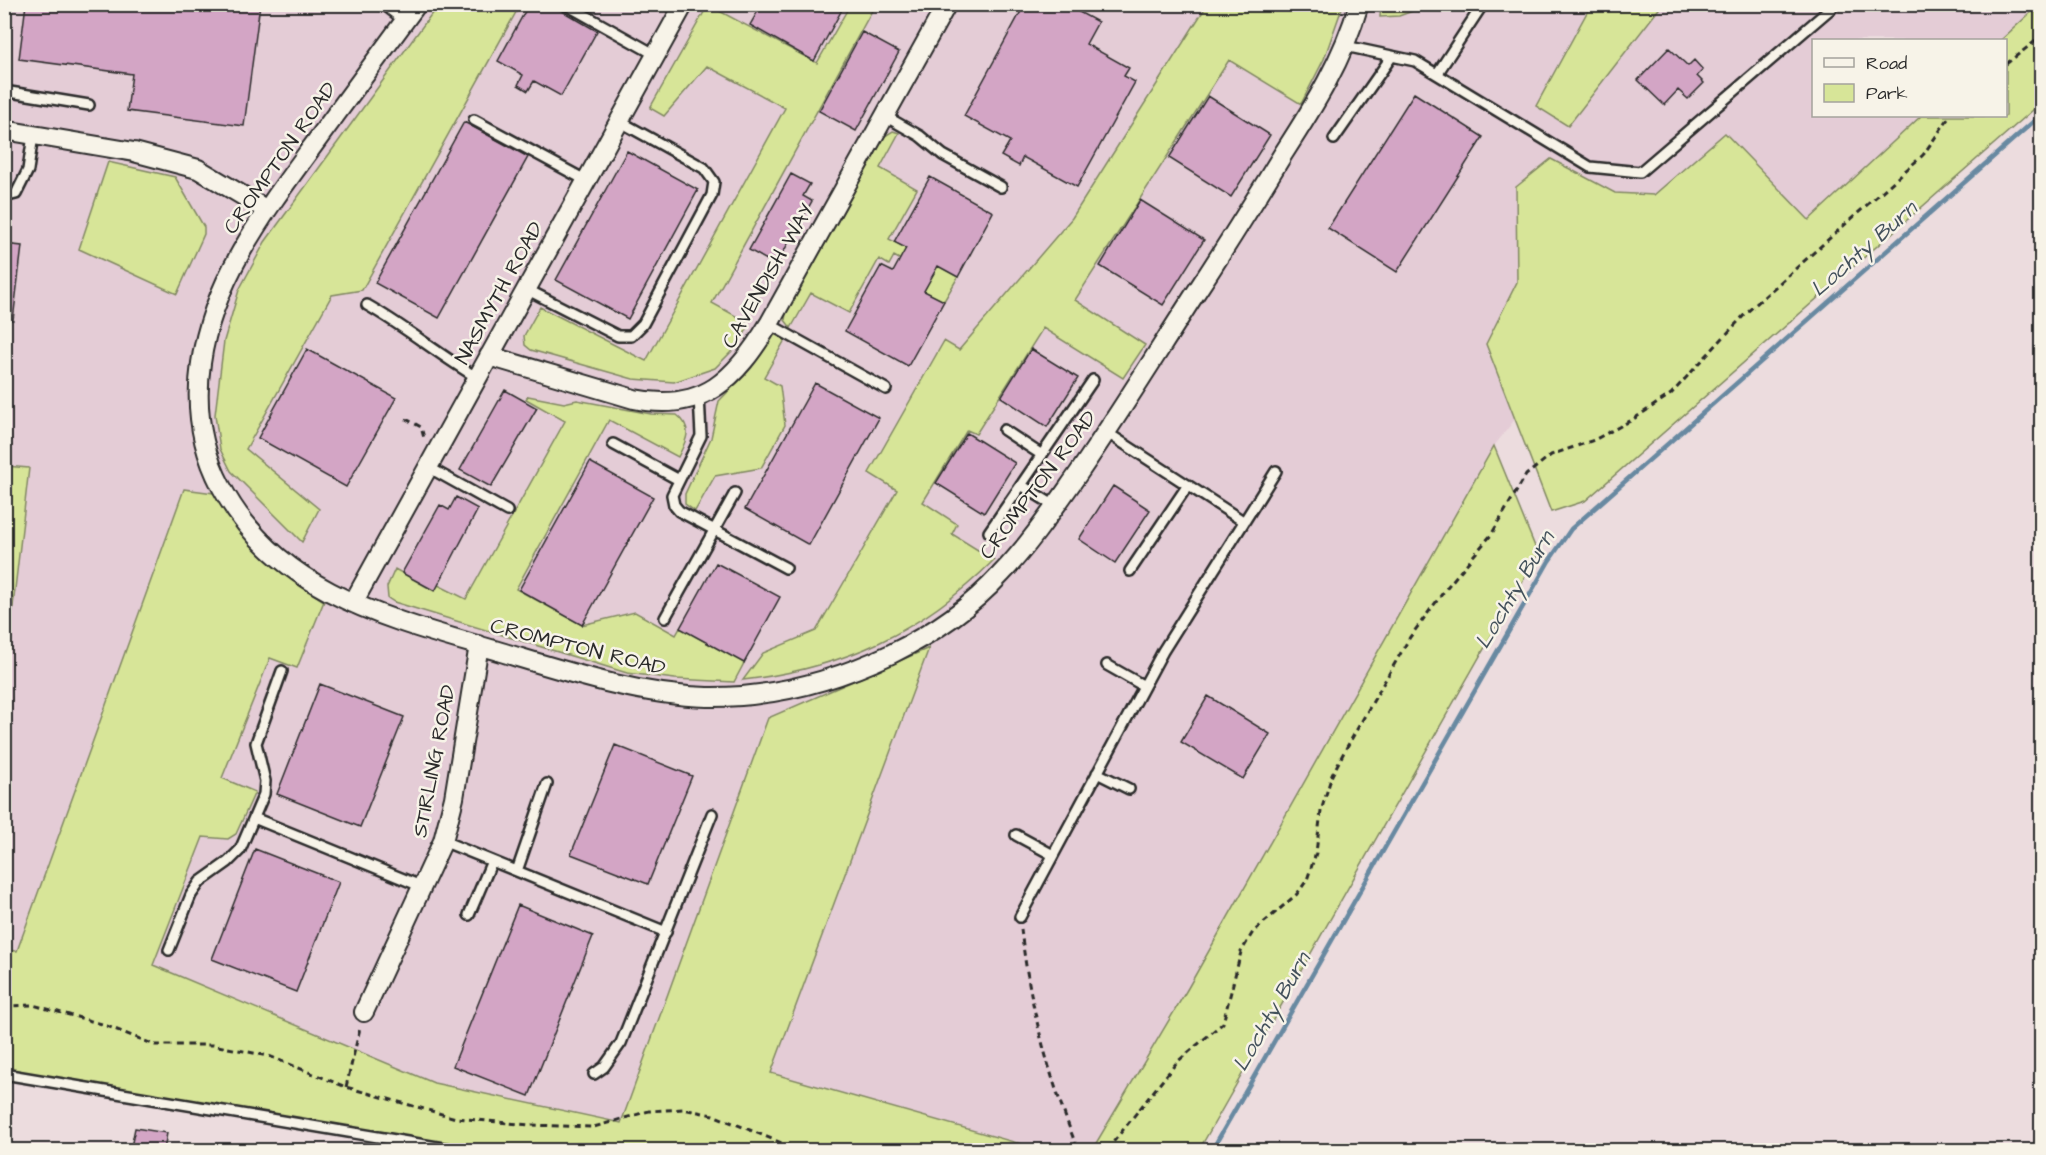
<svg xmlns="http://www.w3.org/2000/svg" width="2046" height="1155" font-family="'Architects Daughter',sans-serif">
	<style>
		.built { fill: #e4ccd6 }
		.green { fill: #d7e598; stroke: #818862; stroke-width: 1.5 }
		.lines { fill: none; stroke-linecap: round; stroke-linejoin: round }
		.stream { stroke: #6889a1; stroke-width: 4.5 }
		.building { fill: #d3a5c5; stroke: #2b2b2b; stroke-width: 1.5 }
		.lane-casing { stroke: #2b2b2b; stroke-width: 14 }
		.street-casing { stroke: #2b2b2b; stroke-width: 22 }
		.path { stroke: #2b2b2b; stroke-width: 3; stroke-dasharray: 6 4.5; stroke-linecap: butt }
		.lane { stroke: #f7f3e8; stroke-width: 9 }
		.street { stroke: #f7f3e8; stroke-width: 18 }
		.labels { text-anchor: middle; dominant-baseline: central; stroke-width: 5; stroke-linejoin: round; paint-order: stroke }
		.street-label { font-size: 21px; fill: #2b2b2b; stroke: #f7f3e8 }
		.water-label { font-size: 22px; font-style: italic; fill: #44525c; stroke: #f7f3e8 }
	</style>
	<rect width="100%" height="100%" fill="#ecdcde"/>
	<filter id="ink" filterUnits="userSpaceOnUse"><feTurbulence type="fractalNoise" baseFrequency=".0167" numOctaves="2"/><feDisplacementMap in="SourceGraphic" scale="12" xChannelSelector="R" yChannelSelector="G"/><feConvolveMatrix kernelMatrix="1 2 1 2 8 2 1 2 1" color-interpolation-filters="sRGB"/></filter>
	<g filter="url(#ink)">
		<path class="built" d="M 4,5 L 2039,5 L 2001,40 L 1814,40 L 1814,116 L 1921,116 L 1809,220 L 1623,282 L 1494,446 L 1188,988 L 1092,1150 L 1042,1150 L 771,1073 L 621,1124 L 434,1083 L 153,965 L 5,950 Z"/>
		<path class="green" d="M 438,5 L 520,5 L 362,290 L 332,295 L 246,449 L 319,509 L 302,542 L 231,471 L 220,449 L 215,415 L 224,341 L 239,290 L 265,242 Z
			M 708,5 L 817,63 L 850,5 L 875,5 L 712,303 L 745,321 L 749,326 L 737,346 L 715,368 L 674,382 L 633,379 L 531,350 L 525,345 L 524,336 L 540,307 L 646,361 L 785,108 L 707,66 L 664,116 L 650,108 Z
			M 1207,5 L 1343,5 L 1324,59 L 1301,104 L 1229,60 L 1075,300 L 1145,345 L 1123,378 L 1043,328 L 976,434 L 967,430 L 923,502 L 957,524 L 952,534 L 994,560 C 922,632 844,668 743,680 L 763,653 L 816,631 L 897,490 L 869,473 L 944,341 L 959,350 L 1072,218 Z
			M 1381,5 L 1381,4 L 1429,5 L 1399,16 L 1380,17 Z
			M 1591,5 L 1662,5 L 1568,126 L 1536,106 Z
			M 2039,5 L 2042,5 L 2041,103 L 1585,501 L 1551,512 L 1486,344 L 1517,282 L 1516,187 L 1551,159 L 1615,193 L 1654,195 L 1725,133 L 1809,220 L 1921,116 L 2006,116 L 2006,40 L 2001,40 Z
			M 893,131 L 899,133 L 880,168 L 917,189 L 889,239 L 958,277 L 944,301 L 924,291 L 931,277 L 894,256 L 889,265 L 879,259 L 849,313 L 811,293 L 791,328 L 785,320 L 786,314 L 885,136 Z
			M 108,162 L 175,177 L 204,227 L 204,234 L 177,294 L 79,249 Z
			M 776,333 L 786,338 L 764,377 L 780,386 L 785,425 L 761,468 L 715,476 L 695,511 L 685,504 L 685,494 L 711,438 L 719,401 L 747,372 L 768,338 Z
			M 528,396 L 564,403 L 577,400 L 651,414 L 677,415 C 694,428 686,441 678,457 L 609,420 L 516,589 L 582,625 L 635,612 L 676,635 L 680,628 L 744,663 L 734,682 L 675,679 L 627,673 L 394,602 L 388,598 L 387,587 L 395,569 L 434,591 L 438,585 L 466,599 L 565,421 L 526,399 Z
			M 1494,446 L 1538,554 L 1199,1150 L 1092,1150 L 1188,988 Z
			M 5,466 L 29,468 L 9,641 L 4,641 Z
			M 184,489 L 214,493 C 243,543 275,571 324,601 L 297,668 L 270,658 L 222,778 L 255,792 L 236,834 L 228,839 L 203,837 L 153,965 L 434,1083 L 621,1123 L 768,718 L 929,648 L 771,1073 L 1042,1150 L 455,1150 L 5,1074 L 4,950 L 17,951 Z"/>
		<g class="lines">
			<path class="stream" d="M 1212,1150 L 1549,561 L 1571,529 L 2042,114"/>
		</g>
		<path class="building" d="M 26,4 L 260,4 L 244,126 L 127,111 L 132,74 L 19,59 Z
			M 529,4 L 550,4 L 597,31 L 561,96 L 534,81 L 528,91 L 518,85 L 523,75 L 498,61 Z
			M 762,4 L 845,4 L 814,61 L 750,25 Z
			M 1025,4 L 1064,4 L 1098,22 L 1086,44 L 1129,68 L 1124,76 L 1135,82 L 1077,187 L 1023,157 L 1019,166 L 1001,156 L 1010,141 L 964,116 Z
			M 862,32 L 899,52 L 856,131 L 819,111 Z
			M 1669,48 L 1688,66 L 1694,60 L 1703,70 L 1697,76 L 1704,83 L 1688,99 L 1678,90 L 1664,105 L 1638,80 Z
			M 1414,93 L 1483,137 L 1397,272 L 1328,228 Z
			M 1208,96 L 1270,135 L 1231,197 L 1169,158 Z
			M 464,122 L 528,157 L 439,318 L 375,283 Z
			M 627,151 L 698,190 L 628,319 L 556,280 Z
			M 791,174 L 810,184 L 803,196 L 812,201 L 776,265 L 749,250 Z
			M 930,177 L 993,212 L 958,277 L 938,266 L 924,291 L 944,301 L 908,366 L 845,331 L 881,266 L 893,272 L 906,248 L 894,242 Z
			M 1140,200 L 1204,240 L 1163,305 L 1100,266 Z
			M 4,244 L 22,246 L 13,320 L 4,320 Z
			M 307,349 L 396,398 L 346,487 L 258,438 Z
			M 1031,349 L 1078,378 L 1047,427 L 1001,397 Z
			M 815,383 L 879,418 L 809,545 L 745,509 Z
			M 505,390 L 537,408 L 491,487 L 460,470 Z
			M 967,433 L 1015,463 L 984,513 L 936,483 Z
			M 590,462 L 653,497 L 582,625 L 519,590 Z
			M 1113,486 L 1150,510 L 1115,563 L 1079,539 Z
			M 456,497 L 478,509 L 435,591 L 402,573 L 440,505 L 449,510 Z
			M 716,563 L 780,597 L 744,663 L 680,628 Z
			M 320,684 L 404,717 L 360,827 L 277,794 Z
			M 1208,696 L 1270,734 L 1243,779 L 1181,742 Z
			M 615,745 L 692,776 L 648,884 L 571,854 Z
			M 255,849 L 339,882 L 296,992 L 212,959 Z
			M 518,905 L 593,936 L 529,1096 L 453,1066 Z
			M 135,1128 L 167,1133 L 164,1150 L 131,1147 Z"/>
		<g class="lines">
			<defs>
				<path id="lane" d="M 565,4 L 656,55
					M 1345,46 L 1415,61 L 1590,167 L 1640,172 L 1836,4
					M 1437,74 L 1483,4
					M 4,91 L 89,105
					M 885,116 L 920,136 L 943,155 L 1001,187
					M 474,120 L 587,181
					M 1334,139 L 1392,56
					M 4,197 L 16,194 L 28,170 L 33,135
					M 526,289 L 618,336 L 631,336 L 643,324 L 712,195 L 714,182 L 704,168 L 619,121
					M 367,305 C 406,327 439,355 478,378
					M 769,324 L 886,389
					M 699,395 L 701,436 L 672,495 L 674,505 L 679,511 L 786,568
					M 1004,430 L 1042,455
					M 1106,432 L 1243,521
					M 613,444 L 679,480
					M 428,467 L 507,511
					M 1021,485 L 1055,506
					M 989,532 L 1093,380
					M 1130,571 L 1188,485
					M 665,618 L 735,493
					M 1107,665 L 1144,686
					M 1097,773 L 1129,789
					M 254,818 L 423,887
					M 1016,835 L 1053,855
					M 443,841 L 666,932
					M 517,871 L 547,784
					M 469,915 L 492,861
					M 1020,917 L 1163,651 L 1276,471
					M 169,950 L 191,895 L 200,882 L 228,862 L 240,850 L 264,794 L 265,781 L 256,743 L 282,671
					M 4,1074 L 455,1150
					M 594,1074 L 604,1067 L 621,1043 L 712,814"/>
				<path id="street" d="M 390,4 L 407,17
					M 417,4 C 385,47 354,90 323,132 C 273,201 213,275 201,363 C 195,405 201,448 221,486 C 278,595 393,620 501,652 C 568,672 637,695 707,697 C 770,698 834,681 891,654 C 932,634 970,608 1001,574 C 1030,544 1054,508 1078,474 C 1118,416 1155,356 1193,297 C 1224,250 1254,202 1283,154 C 1314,106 1343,60 1359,4
					M 4,130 L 134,152 L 198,169 L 267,210
					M 489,356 L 634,399 C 703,413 736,379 769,324 L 947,4
					M 353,603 L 684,4
					M 364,1012 L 443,841 L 454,798 L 479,645"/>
			</defs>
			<use href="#lane" class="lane-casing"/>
			<use href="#street" class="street-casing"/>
			<path class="path" d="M 2006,64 L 2042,36
				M 406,419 L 421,427 L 424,438
				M 1021,929 C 1030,1008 1049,1077 1078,1150
				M 4,1006 L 33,1005 L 102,1024 L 155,1045 L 213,1045 L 269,1056 L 346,1087 L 456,1118 L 529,1125 L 594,1127 L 649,1111 L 683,1109 L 713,1115 L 799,1150
				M 346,1087 L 360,1028
				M 1107,1150 L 1177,1062 L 1223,1023 L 1241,952 L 1253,932 L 1297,894 L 1307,880 L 1316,853 L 1321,811 L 1332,775 L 1344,752 L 1410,637 L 1448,586 L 1491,535 L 1526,475 L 1551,455 L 1594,440 L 1632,420 L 1671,394 L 1747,312 L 1923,155 L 1950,116"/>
			<use href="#lane" class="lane"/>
			<use href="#street" class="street"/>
		</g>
	</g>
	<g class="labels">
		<g class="street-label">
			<text transform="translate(280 158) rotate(-55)">CROMPTON ROAD</text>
			<text transform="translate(768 276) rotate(-60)">CAVENDISH WAY</text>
			<text transform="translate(499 293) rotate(-61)">NASMYTH ROAD</text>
			<text transform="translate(1038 485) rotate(-53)">CROMPTON ROAD</text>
			<text transform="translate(578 647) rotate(14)">CROMPTON ROAD</text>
			<text transform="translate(434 761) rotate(-79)">STIRLING ROAD</text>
		</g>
		<g class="water-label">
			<text transform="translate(1864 249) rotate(-41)">Lochty Burn</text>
			<text transform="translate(1515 590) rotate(-59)">Lochty Burn</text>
			<text transform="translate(1272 1012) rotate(-60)">Lochty Burn</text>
		</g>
	</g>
	<rect width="2046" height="1155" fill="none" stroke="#f7f3e8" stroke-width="24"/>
	<rect x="12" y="12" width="2022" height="1131" fill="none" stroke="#2b2b2b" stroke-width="2" filter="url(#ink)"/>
	<rect x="1812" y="39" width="195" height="78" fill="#f7f3e8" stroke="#a5a39c" stroke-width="1.5"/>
	<rect x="1824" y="58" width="30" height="9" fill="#f7f3e8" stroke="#a5a39c" stroke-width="1.5"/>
	<text x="1866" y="69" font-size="18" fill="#2b2b2b">Road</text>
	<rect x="1824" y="84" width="30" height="18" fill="#d7e598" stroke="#a5a39c" stroke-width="1.5"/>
	<text x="1866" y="99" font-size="18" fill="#2b2b2b">Park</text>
</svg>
